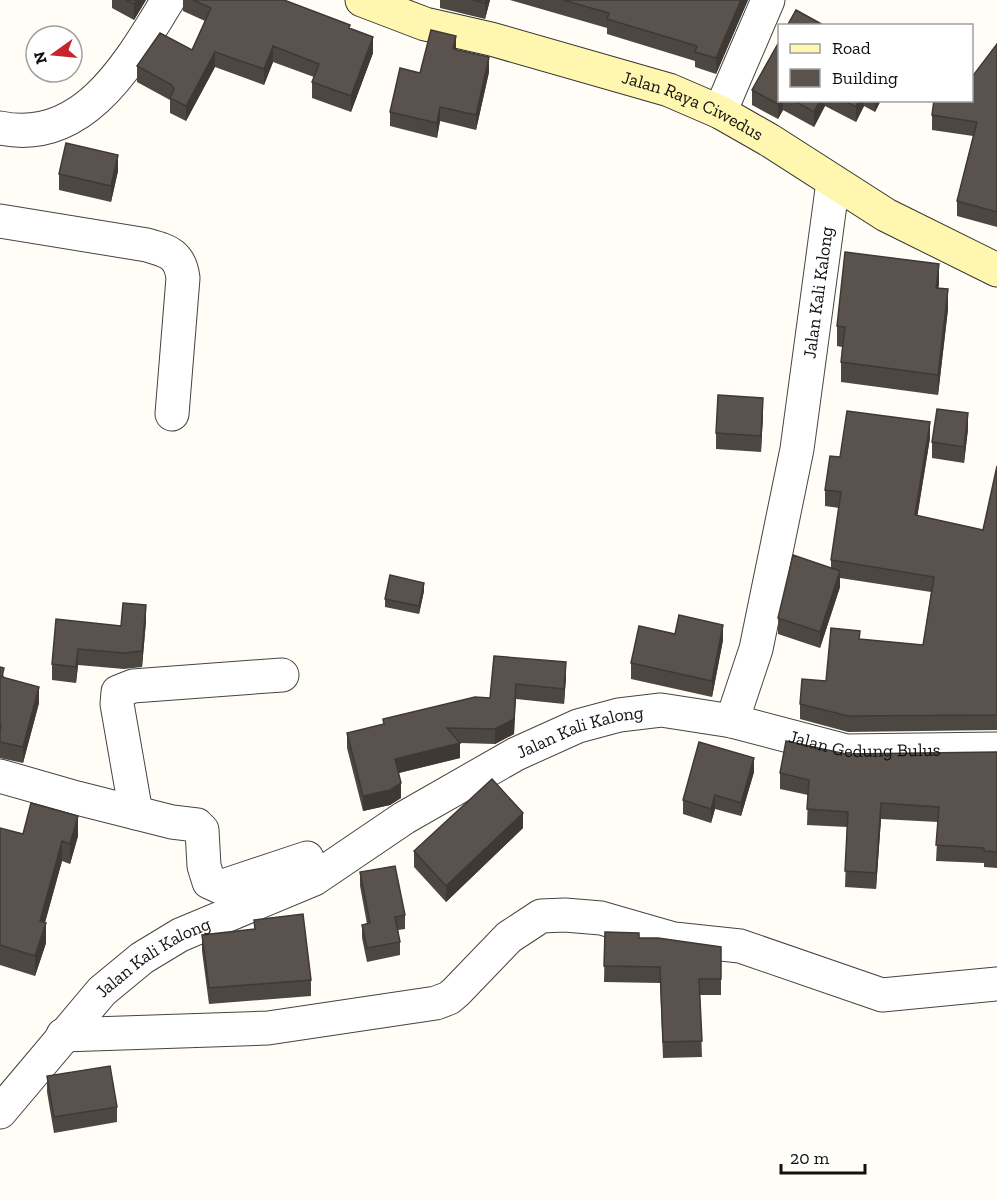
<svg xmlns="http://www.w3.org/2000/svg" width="997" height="1200" font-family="'Zilla Slab',serif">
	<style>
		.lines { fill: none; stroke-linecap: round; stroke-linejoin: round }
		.street-casing { stroke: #444; stroke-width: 35 }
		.secondary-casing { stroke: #333; stroke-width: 35 }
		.street { stroke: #fff; stroke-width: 33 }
		.secondary { stroke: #fff6b0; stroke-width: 33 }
		.wall { fill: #4d4742 }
		.shaded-wall { fill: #3f3936 }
		.building { fill: #5a524d; stroke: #3f3936; stroke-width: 1.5 }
		.labels { text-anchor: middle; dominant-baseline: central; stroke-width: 6; stroke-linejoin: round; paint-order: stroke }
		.street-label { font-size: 18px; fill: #111; stroke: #fff }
	</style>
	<rect width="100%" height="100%" fill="#fffdf5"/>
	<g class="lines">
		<defs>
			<g id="street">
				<path d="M 720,112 L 768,0"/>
				<path d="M 0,128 C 85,146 131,60 168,0"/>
				<path d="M 0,221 L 147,245 C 168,251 180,254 183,278 L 172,414"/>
				<path id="s1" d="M 732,721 L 756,649 L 797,449 L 833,182"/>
				<path d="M 0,776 L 77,798 L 172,822 L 197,825 L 202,830 L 204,866 L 209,882 L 220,887 L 307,858"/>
				<path d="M 136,813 L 117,704 L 118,692 L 133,686 L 282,675"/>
				<path d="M 63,1035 L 268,1028 L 436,1003 L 449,998 L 456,992 L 509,937 L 541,916 L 565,915 L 601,918 L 674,939 L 740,946 L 882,995 L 997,984"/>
				<path id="s2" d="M 0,1112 L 102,991 L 142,958 L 180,935 L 314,879 L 404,818 L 516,754 L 578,726 L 619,715 L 661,710 L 732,721 L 846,751 L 997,749"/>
			</g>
			<g id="secondary">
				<path id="s3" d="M 362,0 L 425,24 L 491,39 L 669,90 L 720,112 L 769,140 L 886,215 L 997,270"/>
			</g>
		</defs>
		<use href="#street" class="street-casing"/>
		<use href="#secondary" class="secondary-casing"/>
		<use href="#street" class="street"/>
		<use href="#secondary" class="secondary"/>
	</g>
	<path class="wall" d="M 112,0 L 146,0 L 134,20 L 112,8 Z
		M 183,0 L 286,0 L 286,1 L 350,29 L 373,53 L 351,112 L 312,98 L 312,82 L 314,77 L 273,62 L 264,85 L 215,67 L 186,121 L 170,113 L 170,100 L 137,82 L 137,66 L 192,50 L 205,21 L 183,11 Z
		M 440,0 L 490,0 L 485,19 L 440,8 Z
		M 510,0 L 748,0 L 716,74 L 695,67 L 695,61 L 607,34 L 607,28 Z
		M 997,44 L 997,227 L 957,216 L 957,201 L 973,136 L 932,130 L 932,115 L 972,100 Z
		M 456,50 L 489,72 L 476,130 L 440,121 L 437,138 L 390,126 L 390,112 L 420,73 Z
		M 752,90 L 780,100 L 881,100 L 875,112 L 864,106 L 856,122 L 825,106 L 814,127 L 783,110 L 778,119 L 752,105 Z
		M 118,171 L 111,202 L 59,190 L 59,174 Z
		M 939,284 L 938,288 L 948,309 L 938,395 L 841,382 L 841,362 L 842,347 L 837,346 L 837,326 Z
		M 763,414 L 761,452 L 716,449 L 716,433 Z
		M 968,429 L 964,463 L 932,458 L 932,442 Z
		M 930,438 L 917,516 L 983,530 L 997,466 L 997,730 L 848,732 L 800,719 L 800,704 L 826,681 L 860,639 L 923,645 L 931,592 L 840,578 L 840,587 L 820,648 L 778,634 L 778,618 L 831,568 L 831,560 L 839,508 L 825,506 L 825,490 L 840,457 Z
		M 424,591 L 419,614 L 385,607 L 385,599 Z
		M 56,619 L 121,626 L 146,621 L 142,667 L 124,669 L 78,665 L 76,683 L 52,680 L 52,664 Z
		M 675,634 L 723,640 L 712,697 L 631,679 L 631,663 Z
		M 494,656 L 566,677 L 564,704 L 516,699 L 514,734 L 495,744 L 460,743 L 460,758 L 398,773 L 401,798 L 390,805 L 363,811 L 347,748 L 347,733 L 490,698 Z
		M 0,667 L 4,677 L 39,703 L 23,763 L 0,758 Z
		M 997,752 L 997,868 L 984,867 L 984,863 L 936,861 L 938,822 L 881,819 L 876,889 L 845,887 L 847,827 L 807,825 L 808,795 L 780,789 L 780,773 L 846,754 Z
		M 754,772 L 741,816 L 715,809 L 711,823 L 683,814 L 683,800 Z
		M 0,828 L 23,834 L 78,836 L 70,864 L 62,861 L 45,922 L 46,943 L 35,976 L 0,965 Z
		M 523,828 L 446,902 L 414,867 L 414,851 Z
		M 360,872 L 405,915 L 405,929 L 398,930 L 400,942 L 400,955 L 367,962 L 362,938 L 362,925 L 367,924 L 360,886 Z
		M 254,920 L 311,980 L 311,996 L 209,1004 L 202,951 L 202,935 L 254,929 Z
		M 605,932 L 639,938 L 721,947 L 721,995 L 700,995 L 702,1057 L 663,1058 L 660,983 L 604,982 Z
		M 47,1076 L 117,1107 L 117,1122 L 54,1133 L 47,1092 Z"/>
	<path class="shaded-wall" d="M 136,0 L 146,0 L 134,20 L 134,4 Z
		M 486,0 L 490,0 L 485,19 L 485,3 Z
		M 741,0 L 748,0 L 716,74 L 716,58 Z
		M 456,36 L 456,50 L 453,49 Z
		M 373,37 L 373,53 L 351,112 L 351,96 Z
		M 273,46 L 273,62 L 264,85 L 264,69 Z
		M 215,52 L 215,67 L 186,121 L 186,106 Z
		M 489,57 L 489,72 L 476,130 L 476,115 Z
		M 780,100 L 783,100 L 783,110 L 778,119 L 778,104 Z
		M 820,100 L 825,100 L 825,106 L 814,127 L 814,112 Z
		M 859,100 L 864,100 L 864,106 L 856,122 L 856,107 Z
		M 875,100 L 881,100 L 875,112 Z
		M 440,107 L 440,121 L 437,138 L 437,123 Z
		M 118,155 L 118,171 L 111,202 L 111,186 Z
		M 939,264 L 939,284 L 936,308 L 936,288 Z
		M 948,289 L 948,309 L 938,395 L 938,375 Z
		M 763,398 L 763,414 L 761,452 L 761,436 Z
		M 968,413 L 968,429 L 964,463 L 964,447 Z
		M 930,422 L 930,438 L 915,531 L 915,515 Z
		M 840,571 L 840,587 L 820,648 L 820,632 Z
		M 424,583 L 424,591 L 419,614 L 419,606 Z
		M 146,605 L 146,621 L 142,667 L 142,651 Z
		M 723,625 L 723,640 L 712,697 L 712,681 Z
		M 78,649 L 78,665 L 76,683 L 76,667 Z
		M 566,662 L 566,677 L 564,704 L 564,689 Z
		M 516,684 L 514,734 L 495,744 L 495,729 Z
		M 39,687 L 39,703 L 23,763 L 23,747 Z
		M 460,743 L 460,758 L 395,774 L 395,759 Z
		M 754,758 L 754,772 L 741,816 L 741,803 Z
		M 401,783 L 401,798 L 390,805 L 363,811 L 363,796 Z
		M 715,795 L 715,809 L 711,823 L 711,809 Z
		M 881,803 L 881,819 L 876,889 L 876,873 Z
		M 523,813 L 523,828 L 446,902 L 446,886 Z
		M 78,816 L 78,836 L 70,864 L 70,844 Z
		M 62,841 L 62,861 L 40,941 L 40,921 Z
		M 46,923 L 46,943 L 35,976 L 35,956 Z"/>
	<path class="building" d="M 126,0 L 136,0 L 134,4 Z
		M 193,0 L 284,0 L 350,25 L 349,28 L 373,37 L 351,96 L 312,82 L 319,64 L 273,46 L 264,69 L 215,52 L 186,106 L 170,98 L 174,89 L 172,85 L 137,66 L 160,33 L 192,50 L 211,8 Z
		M 472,0 L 486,0 L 485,3 Z
		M 563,0 L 741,0 L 716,58 L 695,52 L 697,46 L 607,19 L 609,13 Z
		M 796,10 L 825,26 L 787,26 Z
		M 431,30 L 456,36 L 453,49 L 489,57 L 476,115 L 440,107 L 437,123 L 390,112 L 400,68 L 420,73 Z
		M 780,40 L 780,100 L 778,104 L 752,90 Z
		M 997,44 L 997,212 L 957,201 L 977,122 L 932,115 L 934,100 L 972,100 L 972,77 Z
		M 793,100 L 820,100 L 814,112 Z
		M 843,100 L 859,100 L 856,107 Z
		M 66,143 L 118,155 L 111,186 L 59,174 Z
		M 845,252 L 939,264 L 936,288 L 948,289 L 938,375 L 841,362 L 845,327 L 837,326 Z
		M 718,395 L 763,398 L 761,436 L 716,433 Z
		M 937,409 L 968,413 L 964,447 L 932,442 Z
		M 847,411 L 930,422 L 915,515 L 983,530 L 997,466 L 997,715 L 848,716 L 800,704 L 802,679 L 826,681 L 831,628 L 860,631 L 859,639 L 923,645 L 934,577 L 831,560 L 841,492 L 825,490 L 830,456 L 840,457 Z
		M 793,555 L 840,571 L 820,632 L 778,618 Z
		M 390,575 L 424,583 L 419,606 L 385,599 Z
		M 123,603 L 146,605 L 142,651 L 124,653 L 78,649 L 76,667 L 52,664 L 56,619 L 121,626 Z
		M 679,615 L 723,625 L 712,681 L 631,663 L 639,626 L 675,634 Z
		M 494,656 L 566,662 L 564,689 L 516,684 L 514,719 L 495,729 L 447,728 L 460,743 L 395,759 L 401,783 L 390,790 L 363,796 L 347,733 L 384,724 L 383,719 L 475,697 L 490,698 Z
		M 0,667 L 4,668 L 2,677 L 39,687 L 23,747 L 0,742 L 0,732 L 1,726 L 0,726 Z
		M 786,741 L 846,754 L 997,752 L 997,852 L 984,851 L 984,848 L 936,845 L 939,807 L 881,803 L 876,873 L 845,871 L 848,812 L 807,809 L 809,780 L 780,773 Z
		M 699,742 L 754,758 L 741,803 L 715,795 L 711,809 L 683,800 Z
		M 492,779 L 523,813 L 446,886 L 414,851 Z
		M 31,803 L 78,816 L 70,844 L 62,841 L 40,921 L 46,923 L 35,956 L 0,945 L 0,828 L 23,834 Z
		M 395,866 L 405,915 L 395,917 L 400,942 L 367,948 L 362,925 L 370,923 L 360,872 Z
		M 303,914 L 311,980 L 209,988 L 202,935 L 255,929 L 254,920 Z
		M 605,932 L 639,933 L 639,938 L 658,938 L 721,947 L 721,979 L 699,979 L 702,1041 L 663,1042 L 660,967 L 604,966 Z
		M 110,1066 L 117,1107 L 54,1117 L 47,1076 Z"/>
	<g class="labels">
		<g class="street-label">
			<text stroke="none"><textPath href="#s3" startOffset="348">Jalan Raya Ciwedus</textPath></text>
			<text stroke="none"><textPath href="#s1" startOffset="438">Jalan Kali Kalong</textPath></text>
			<text stroke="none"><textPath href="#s2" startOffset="706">Jalan Kali Kalong</textPath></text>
			<text stroke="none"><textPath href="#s2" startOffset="998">Jalan Gedung Bulus</textPath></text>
			<text stroke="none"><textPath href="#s2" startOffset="220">Jalan Kali Kalong</textPath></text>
		</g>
	</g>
	<rect x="778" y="24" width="195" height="78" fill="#ffffff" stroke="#a0a0a0" stroke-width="1.5"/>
	<rect x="790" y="44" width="30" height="9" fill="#fff6b0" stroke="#a0a0a0" stroke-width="1.5"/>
	<text x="832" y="54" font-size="18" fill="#111111">Road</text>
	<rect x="790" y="69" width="30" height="18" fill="#5a524d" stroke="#a0a0a0" stroke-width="1.5"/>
	<text x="832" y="84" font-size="18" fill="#111111">Building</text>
	<g transform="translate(54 54) rotate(255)"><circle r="28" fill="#ffffff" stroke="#a0a0a0" stroke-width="1.5"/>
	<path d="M0-4.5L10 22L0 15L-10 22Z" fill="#c4262e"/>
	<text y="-9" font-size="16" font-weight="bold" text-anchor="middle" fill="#111111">N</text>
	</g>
	<path d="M781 1164v9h84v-9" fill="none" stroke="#111111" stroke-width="3"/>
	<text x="790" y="1164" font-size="18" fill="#111111" stroke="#ffffff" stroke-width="4.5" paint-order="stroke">20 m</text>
</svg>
